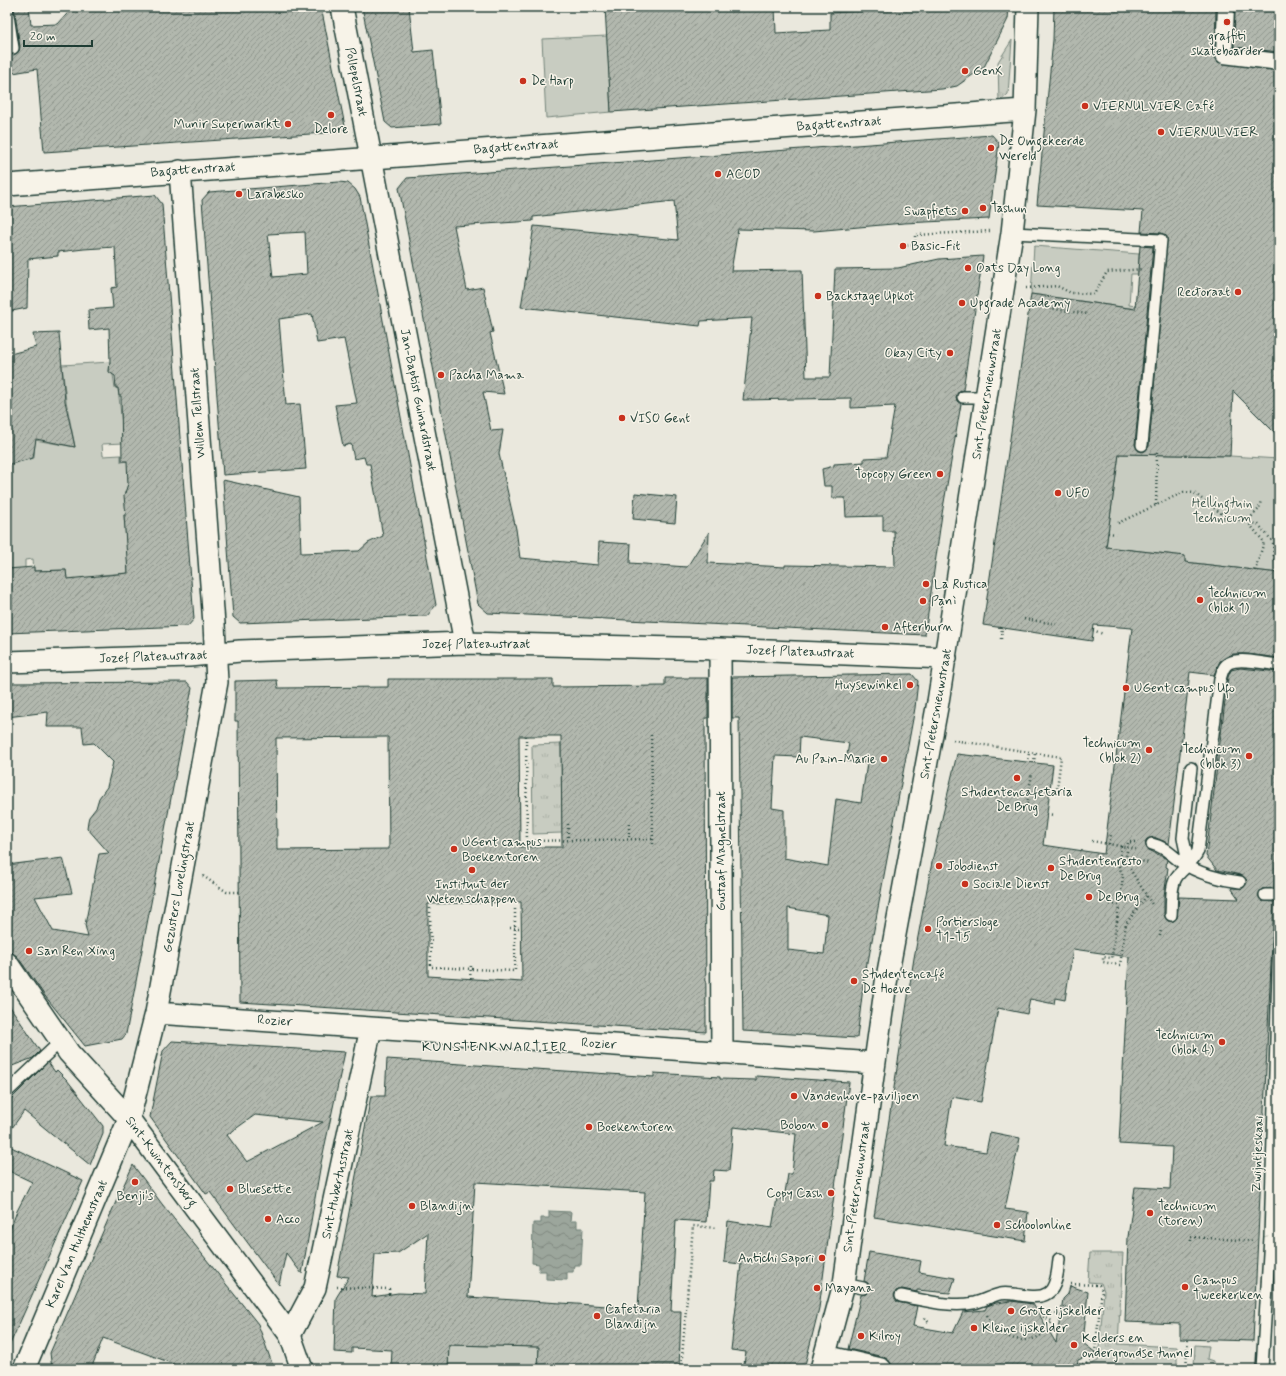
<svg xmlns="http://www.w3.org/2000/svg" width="1286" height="1376" font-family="Mynerve,sans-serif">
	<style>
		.grass { fill: url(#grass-tufts); stroke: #74847a }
		.garden { fill: #c8ccc1; stroke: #74847a }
		.water { fill: url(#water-waves); stroke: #6a7c72 }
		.building { fill: url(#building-hatch); stroke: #1f3d34; fill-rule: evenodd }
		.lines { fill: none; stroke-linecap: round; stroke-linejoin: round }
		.service-casing { stroke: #1f3d34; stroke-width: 14 }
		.pedestrian-casing { stroke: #1f3d34; stroke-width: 19 }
		.minor-casing { stroke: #1f3d34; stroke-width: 24 }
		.path { stroke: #1f3d34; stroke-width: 2.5; stroke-dasharray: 1 3; stroke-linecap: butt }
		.service { stroke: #f7f3e8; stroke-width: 11 }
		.pedestrian { stroke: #f7f3e8; stroke-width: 16 }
		.minor { stroke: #f7f3e8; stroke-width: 21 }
		.path-bridge { stroke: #1f3d34; stroke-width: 2.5; stroke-dasharray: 1 3; stroke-linecap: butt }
		.poi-dot { fill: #c8321e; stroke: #f7f3e8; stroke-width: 1.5 }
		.labels { text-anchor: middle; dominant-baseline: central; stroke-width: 3; stroke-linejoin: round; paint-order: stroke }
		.poi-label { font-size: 13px; fill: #1f3d34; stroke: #f7f3e8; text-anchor: start }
		.street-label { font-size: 13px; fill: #1f3d34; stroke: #f7f3e8 }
		.park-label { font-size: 13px; fill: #415a50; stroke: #f7f3e8 }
		.neighbourhood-label { font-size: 14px; letter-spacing: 1px; fill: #1f3d34; stroke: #f7f3e8 }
	</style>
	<defs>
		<pattern id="grass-tufts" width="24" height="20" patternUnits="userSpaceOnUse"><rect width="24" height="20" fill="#c8ccc1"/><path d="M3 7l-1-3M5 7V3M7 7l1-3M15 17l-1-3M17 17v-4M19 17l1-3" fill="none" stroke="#abb0a6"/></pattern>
		<pattern id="water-waves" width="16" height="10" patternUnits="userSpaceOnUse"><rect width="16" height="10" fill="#9ca69c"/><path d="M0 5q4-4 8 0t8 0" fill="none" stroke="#7f8880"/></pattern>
		<pattern id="building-hatch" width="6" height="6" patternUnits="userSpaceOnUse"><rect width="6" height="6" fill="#b2b8ae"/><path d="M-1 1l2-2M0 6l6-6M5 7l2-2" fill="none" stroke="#90978e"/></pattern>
	</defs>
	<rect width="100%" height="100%" fill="#eae8dd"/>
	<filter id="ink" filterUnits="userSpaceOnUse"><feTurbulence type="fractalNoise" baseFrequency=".025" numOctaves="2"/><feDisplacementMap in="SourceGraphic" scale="8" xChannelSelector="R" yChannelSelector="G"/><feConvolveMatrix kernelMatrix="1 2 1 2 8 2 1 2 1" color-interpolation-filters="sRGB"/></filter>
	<g filter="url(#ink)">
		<path class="grass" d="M 1012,40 L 1008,94 L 999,102 L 998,62 Z
			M 561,744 L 562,833 L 533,834 L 532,745 Z
			M 1090,1253 L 1123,1253 L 1118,1344 L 1177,1347 L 1177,1369 L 1076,1369 L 1086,1367 L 1098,1361 L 1104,1291 L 1101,1283 L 1088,1282 Z
			M 1195,1345 L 1209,1346 L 1207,1359 L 1213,1361 L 1213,1369 L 1194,1369 Z"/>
		<path class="garden" d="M 607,36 L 611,112 L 546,118 L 542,39 Z
			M 1034,246 L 1139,254 L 1138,274 L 1131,274 L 1129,305 L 1136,306 L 1136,309 L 1031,294 Z
			M 110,362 L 109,371 L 113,375 L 115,388 L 118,388 L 124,443 L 102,444 L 103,456 L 121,455 L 121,462 L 129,461 L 128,484 L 124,496 L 132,514 L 124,515 L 126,542 L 138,564 L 127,565 L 128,573 L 100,575 L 99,585 L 67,579 L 66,570 L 34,571 L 33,559 L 25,560 L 25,574 L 7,569 L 7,465 L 34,458 L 35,440 L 75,447 L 66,401 L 62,365 Z
			M 1119,454 L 1230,456 L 1279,459 L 1279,573 L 1185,562 L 1185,556 L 1106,547 Z
			M 449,1345 L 539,1347 L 538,1369 L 448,1369 Z"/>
		<path class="water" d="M 549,1211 L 571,1212 L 570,1221 L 577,1221 L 577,1228 L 583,1228 L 581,1265 L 574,1265 L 573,1272 L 567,1272 L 567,1280 L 546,1279 L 546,1271 L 539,1271 L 539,1264 L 532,1263 L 533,1223 L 541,1223 L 541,1218 L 549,1218 Z"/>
		<path class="building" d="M 14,7 L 29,7 L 31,25 L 58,24 L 73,7 L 321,7 L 345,126 L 340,132 L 44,152 L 37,69 L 7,74 L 7,51 L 10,54 L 14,55 L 19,51 L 20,47 Z
			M 362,7 L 409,7 L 414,52 L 433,50 L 441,124 L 392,128 L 385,122 Z
			M 605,7 L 775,7 L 776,33 L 830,30 L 830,13 L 862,11 L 861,7 L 1009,7 L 1008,19 L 984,67 L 957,86 L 942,89 L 611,112 Z
			M 1054,7 L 1216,7 L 1215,55 L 1218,62 L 1279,71 L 1279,437 L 1233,391 L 1230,456 L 1119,454 L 1106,547 L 1185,556 L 1185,562 L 1279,573 L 1279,658 L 1247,654 L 1233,654 L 1220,661 L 1214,675 L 1190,672 L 1169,844 L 1154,837 L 1147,839 L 1145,842 L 1147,849 L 1167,859 L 1166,867 L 1168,868 L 1164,896 L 1164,915 L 1168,921 L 1174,921 L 1177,918 L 1179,897 L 1239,899 L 1231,888 L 1243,888 L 1247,883 L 1246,879 L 1241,875 L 1217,870 L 1206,856 L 1228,677 L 1231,670 L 1240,668 L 1279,672 L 1279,830 L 1274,888 L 1262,889 L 1258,895 L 1262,901 L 1274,902 L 1253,1341 L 1180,1339 L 1180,1324 L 1125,1322 L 1128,1237 L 1135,1187 L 1170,1189 L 1172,1147 L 1119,1144 L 1129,957 L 1073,949 L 1065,1000 L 1055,998 L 1054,1004 L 1030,999 L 1027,1014 L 998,1008 L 981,1102 L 952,1097 L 944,1146 L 986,1152 L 990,1132 L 1020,1138 L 1005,1209 L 1028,1212 L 1025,1241 L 874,1217 L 914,958 L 933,857 L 957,754 L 1053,765 L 1043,845 L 1104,854 L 1132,628 L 1094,625 L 1092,641 L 983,625 L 1031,294 L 1135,309 L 1140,246 L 1153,247 L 1135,445 L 1138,450 L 1142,452 L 1147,449 L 1149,446 L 1167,237 L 1162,233 L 1141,232 L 1143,211 L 1037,205 L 1053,40 Z
			M 1235,7 L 1279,7 L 1279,52 L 1234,47 Z
			M 992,135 L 999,143 L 989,219 L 904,223 L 814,231 L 738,229 L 731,271 L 802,270 L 806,377 L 830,377 L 835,269 L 898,268 L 939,259 L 983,256 L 963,390 L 959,391 L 956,397 L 957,401 L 961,404 L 942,514 L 925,635 L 488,613 L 478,604 L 399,188 L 407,178 ZM 674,201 L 678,240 L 534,226 L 521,307 L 700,326 L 701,321 L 752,318 L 743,400 L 851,398 L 851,408 L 895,406 L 886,457 L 864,458 L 864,462 L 834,464 L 834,466 L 822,469 L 824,486 L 832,486 L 832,498 L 845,498 L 846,517 L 883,516 L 883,531 L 894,531 L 895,567 L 785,565 L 785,567 L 708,563 L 709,532 L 687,567 L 630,563 L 631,544 L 599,542 L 598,565 L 520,558 L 516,529 L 499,454 L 503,430 L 491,431 L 483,392 L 504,394 L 490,333 L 493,332 L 483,287 L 467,290 L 454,226 L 533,221 L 533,217 Z
			M 339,182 L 348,183 L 355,189 L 360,197 L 436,605 L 427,616 L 240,623 L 233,617 L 223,480 L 299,497 L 301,553 L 359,551 L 368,543 L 383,536 L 370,464 L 366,464 L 364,457 L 354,459 L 351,444 L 343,446 L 335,405 L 357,403 L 344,339 L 317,343 L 312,314 L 279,319 L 286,405 L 300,404 L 306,469 L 223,475 L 202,200 L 209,192 ZM 305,232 L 307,274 L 273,277 L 268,234 Z
			M 155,195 L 162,204 L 194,619 L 188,626 L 7,633 L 7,569 L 34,567 L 34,571 L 66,570 L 67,579 L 128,573 L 124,515 L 126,515 L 124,496 L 128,484 L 127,461 L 122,461 L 121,396 L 119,396 L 118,388 L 116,388 L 115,376 L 109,372 L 110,362 L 109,328 L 89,330 L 88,310 L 113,308 L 111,288 L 117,287 L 115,247 L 84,249 L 58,252 L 58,256 L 28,259 L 27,308 L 7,312 L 7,207 Z
			M 59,333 L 65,401 L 75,447 L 36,439 L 33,458 L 7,465 L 7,355 L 36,347 L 33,334 Z
			M 635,493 L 677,497 L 675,523 L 633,519 Z
			M 912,674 L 918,681 L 915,708 L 868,962 L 866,962 L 857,1038 L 743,1031 L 739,718 L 732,718 L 732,677 ZM 800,737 L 849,743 L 846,761 L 867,763 L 861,803 L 836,799 L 828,866 L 784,858 L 784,810 L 772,808 L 775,756 L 799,757 ZM 788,908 L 828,915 L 824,954 L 788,950 Z
			M 665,678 L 708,678 L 708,718 L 705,718 L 706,1032 L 240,1002 L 238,721 L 235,721 L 235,681 L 277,680 L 278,688 L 388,687 L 388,679 L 553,679 L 553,687 L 665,686 ZM 519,736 L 561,736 L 562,847 L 520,847 ZM 388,737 L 389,849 L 277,850 L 276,738 ZM 521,902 L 522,982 L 428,976 L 428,904 Z
			M 187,682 L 192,688 L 126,1034 L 122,1039 L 85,1046 L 45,996 L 17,956 L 7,950 L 7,865 L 63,858 L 72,893 L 35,897 L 53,931 L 88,937 L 85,925 L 99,854 L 109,853 L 87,828 L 88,821 L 89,817 L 96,808 L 99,798 L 107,787 L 113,762 L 94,743 L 84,744 L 82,727 L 47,727 L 48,712 L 7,717 L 7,683 Z
			M 7,1002 L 40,1051 L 33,1058 L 7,1068 Z
			M 172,1041 L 345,1052 L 321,1163 L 302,1274 L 286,1253 L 279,1285 L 210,1192 L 206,1194 L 150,1117 L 163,1051 ZM 255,1115 L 323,1122 L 247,1162 L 227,1135 Z
			M 387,1059 L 654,1077 L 654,1073 L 720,1077 L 720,1079 L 756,1080 L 756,1076 L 849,1082 L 819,1308 L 804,1369 L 743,1369 L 746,1352 L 731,1350 L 741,1264 L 724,1262 L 728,1221 L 772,1228 L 777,1198 L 784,1199 L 788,1174 L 792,1174 L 796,1134 L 733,1127 L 729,1171 L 714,1170 L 713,1181 L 709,1181 L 706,1222 L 676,1220 L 671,1311 L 681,1311 L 679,1369 L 538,1369 L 539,1347 L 449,1345 L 448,1369 L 391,1369 L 392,1350 L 352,1348 L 352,1353 L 334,1352 L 336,1298 L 349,1277 L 337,1276 L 371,1096 L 385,1096 ZM 475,1182 L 645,1192 L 638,1308 L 468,1297 ZM 428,1233 L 425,1294 L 398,1293 L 372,1297 L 375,1254 L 398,1253 Z
			M 48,1062 L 55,1072 L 57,1070 L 67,1080 L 103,1126 L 103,1134 L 90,1165 L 24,1111 L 7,1135 L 7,1103 Z
			M 7,1145 L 83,1181 L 7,1351 L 7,1238 L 17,1211 L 32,1182 L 7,1170 Z
			M 133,1165 L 162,1204 L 258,1324 L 274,1369 L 176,1369 L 174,1364 L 103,1338 L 91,1369 L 52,1369 L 50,1353 L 118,1197 L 129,1202 L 131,1199 L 121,1191 Z
			M 869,1252 L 921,1261 L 919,1272 L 955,1278 L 950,1293 L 917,1290 L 917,1292 L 902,1289 L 896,1291 L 894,1295 L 897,1302 L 917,1306 L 913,1326 L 953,1333 L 963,1312 L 985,1310 L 987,1306 L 996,1303 L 1011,1301 L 1033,1304 L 1056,1343 L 1063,1299 L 1068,1294 L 1070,1286 L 1088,1292 L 1083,1343 L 1096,1353 L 1078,1360 L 1076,1369 L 893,1369 L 889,1361 L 884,1357 L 848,1349 L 861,1295 L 866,1294 L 870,1290 L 868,1283 L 864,1281 Z"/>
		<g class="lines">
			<defs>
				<path id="service" d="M 7,9 L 13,48
					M 1012,233 L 1161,240 L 1142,445
					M 963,397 L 987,397
					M 1152,844 C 1165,847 1170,854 1181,862 C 1197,873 1221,880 1240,882
					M 1189,866 L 1183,838 L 1191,768
					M 1265,895 L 1279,895
					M 1171,915 C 1172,903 1170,884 1178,875 C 1186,866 1193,862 1198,851 L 1220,679 C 1222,673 1223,666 1229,663 C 1240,657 1267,664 1279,665
					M 7,1092 L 61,1041
					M 844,1284 L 863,1288
					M 901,1296 C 924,1300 951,1308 974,1303 C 983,1301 991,1296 1000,1294 C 1015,1291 1035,1302 1048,1293 C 1057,1287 1058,1269 1059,1259
					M 1262,1369 L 1270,1237 L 1279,940"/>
				<path id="pedestrian" d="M 1226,7 L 1224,55 L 1279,62"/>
				<path id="minor" d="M 342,7 L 465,643
					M 7,185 L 1025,110
					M 720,649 L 722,1053
					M 7,662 L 189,656 L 240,651 L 465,643 L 720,649 L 946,658
					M 7,963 L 69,1053 L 129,1119 L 290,1335 L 302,1369
					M 156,1013 L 874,1063
					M 290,1335 L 315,1288 L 371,1028
					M 825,1356 L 881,1369
					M 24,1369 L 129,1119 L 156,1013 L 217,682 L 214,624 L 180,171
					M 821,1369 L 844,1284 L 886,983 L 938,702 L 1012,233 L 1025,110 L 1028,7"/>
			</defs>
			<use href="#service" class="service-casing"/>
			<use href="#pedestrian" class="pedestrian-casing"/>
			<use href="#minor" class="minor-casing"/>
			<path class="path" d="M 903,246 L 915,245 L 915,235 L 990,231
				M 1026,288 L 1057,286 L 1071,293 L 1094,294 L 1107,272 L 1143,269
				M 1022,304 L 1087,314
				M 1156,505 L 1157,452
				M 1118,523 L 1184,492 L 1194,493 L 1226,517 L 1258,524 L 1273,542 L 1274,559 L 1279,564
				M 1108,533 L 1116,534
				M 1255,571 L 1264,542 L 1247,521 L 1259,509 L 1261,500
				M 1024,619 L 1056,624
				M 1093,630 L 1103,634
				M 1001,639 L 1002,627
				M 651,735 L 653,845
				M 526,736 L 527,847
				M 953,740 L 1061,757 L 1057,789 L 1070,795
				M 1028,763 L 1029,752
				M 1034,763 L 1035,753
				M 1027,804 L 1032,773
				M 1047,814 L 1054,815
				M 568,824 L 568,840
				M 629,824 L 629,839
				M 527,841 L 653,839
				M 1092,841 L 1136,849
				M 1135,842 L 1128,842 L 1126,858 L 1149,863
				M 1109,844 L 1111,835
				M 1121,846 L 1119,866 L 1123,877 L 1113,949 L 1112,958 L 1103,957 L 1103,962 L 1120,965 L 1126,924 L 1147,895
				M 1130,869 L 1153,906
				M 203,876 L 227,892 L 239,892
				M 1110,904 L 1119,905
				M 430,908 L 431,967 L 515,971 L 515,906
				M 1160,936 L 1161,928
				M 1191,1241 L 1191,1237 L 1254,1241
				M 1071,1284 L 1099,1285 L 1102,1290 L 1094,1360 L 1086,1364 L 1077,1364
				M 337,1287 L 389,1289 L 389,1296
				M 1047,1313 L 1064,1314 L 1065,1306
				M 987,1315 C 996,1337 1026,1349 1045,1332 C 1048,1329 1050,1324 1052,1321 L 1038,1314
				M 925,1318 L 930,1324
				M 681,1369 L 693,1226 L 717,1228
				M 1186,1369 L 1188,1339"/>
			<use href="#service" class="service"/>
			<use href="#pedestrian" class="pedestrian"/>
			<use href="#minor" class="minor"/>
			<path class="path-bridge" d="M 510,928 L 521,928
				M 470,979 L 471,965"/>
		</g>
	</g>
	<g class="poi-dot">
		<circle cx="1227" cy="22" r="4"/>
		<circle cx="965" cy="71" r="4"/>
		<circle cx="523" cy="81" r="4"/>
		<circle cx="1085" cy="106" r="4"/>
		<circle cx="331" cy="115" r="4"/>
		<circle cx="288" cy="124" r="4"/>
		<circle cx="1161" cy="132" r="4"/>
		<circle cx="991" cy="148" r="4"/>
		<circle cx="718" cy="174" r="4"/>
		<circle cx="239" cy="194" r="4"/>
		<circle cx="983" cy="208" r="4"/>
		<circle cx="965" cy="211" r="4"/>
		<circle cx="903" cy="246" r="4"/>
		<circle cx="968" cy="268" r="4"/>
		<circle cx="1238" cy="292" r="4"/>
		<circle cx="818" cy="296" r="4"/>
		<circle cx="962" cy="303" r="4"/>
		<circle cx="950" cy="353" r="4"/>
		<circle cx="441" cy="375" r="4"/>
		<circle cx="622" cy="418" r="4"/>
		<circle cx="940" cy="474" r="4"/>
		<circle cx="1058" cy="493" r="4"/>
		<circle cx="926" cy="584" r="4"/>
		<circle cx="1200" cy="600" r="4"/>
		<circle cx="923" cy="601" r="4"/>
		<circle cx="885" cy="627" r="4"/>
		<circle cx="910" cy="685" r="4"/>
		<circle cx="1126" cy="688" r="4"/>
		<circle cx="1149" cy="750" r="4"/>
		<circle cx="1249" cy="756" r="4"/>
		<circle cx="884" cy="759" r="4"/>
		<circle cx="1017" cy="778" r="4"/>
		<circle cx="454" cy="849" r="4"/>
		<circle cx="939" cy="866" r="4"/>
		<circle cx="1051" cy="868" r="4"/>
		<circle cx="472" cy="870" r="4"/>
		<circle cx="965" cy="884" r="4"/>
		<circle cx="1089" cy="897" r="4"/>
		<circle cx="928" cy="929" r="4"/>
		<circle cx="29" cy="951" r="4"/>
		<circle cx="854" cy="981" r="4"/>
		<circle cx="1222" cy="1042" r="4"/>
		<circle cx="794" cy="1096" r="4"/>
		<circle cx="825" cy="1125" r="4"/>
		<circle cx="589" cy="1127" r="4"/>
		<circle cx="135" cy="1182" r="4"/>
		<circle cx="230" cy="1189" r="4"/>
		<circle cx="831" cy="1193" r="4"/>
		<circle cx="412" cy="1206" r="4"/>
		<circle cx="1150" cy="1213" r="4"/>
		<circle cx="268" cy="1219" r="4"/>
		<circle cx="997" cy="1225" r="4"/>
		<circle cx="822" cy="1258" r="4"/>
		<circle cx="1185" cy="1287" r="4"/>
		<circle cx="817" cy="1288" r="4"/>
		<circle cx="1011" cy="1311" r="4"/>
		<circle cx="597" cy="1316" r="4"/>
		<circle cx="974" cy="1328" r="4"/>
		<circle cx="861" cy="1336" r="4"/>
		<circle cx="1074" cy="1345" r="4"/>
	</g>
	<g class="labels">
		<g class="poi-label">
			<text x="1227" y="36" text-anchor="middle">graffiti<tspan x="1227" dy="15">skateboarder</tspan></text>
			<text x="973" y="71">GenX</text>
			<text x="531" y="81">De Harp</text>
			<text x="1093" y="106">VIERNULVIER Café</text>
			<text x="280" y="124" text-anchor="end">Munir Supermarkt</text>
			<text x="331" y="129" text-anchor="middle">Delore</text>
			<text x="1169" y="132">VIERNULVIER</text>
			<text x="999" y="141">De Omgekeerde<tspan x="999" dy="15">Wereld</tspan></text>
			<text x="726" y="174">ACOD</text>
			<text x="247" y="194">Larabesko</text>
			<text x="991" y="208">Tashun</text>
			<text x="957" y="211" text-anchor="end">Swapfiets</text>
			<text x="911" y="246">Basic-Fit</text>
			<text x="976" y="268">Oats Day Long</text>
			<text x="1230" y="292" text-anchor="end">Rectoraat</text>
			<text x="826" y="296">Backstage Upkot</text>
			<text x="970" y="303">Upgrade Academy</text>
			<text x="942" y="353" text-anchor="end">Okay City</text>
			<text x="449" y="375">Pacha Mama</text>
			<text x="630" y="418">VISO Gent</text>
			<text x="932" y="474" text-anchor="end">Topcopy Green</text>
			<text x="1066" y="493">UFO</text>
			<text x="934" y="584">La Rustica</text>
			<text x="1208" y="593">Technicum<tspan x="1208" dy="15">(blok 1)</tspan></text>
			<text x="931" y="601">Panì</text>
			<text x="893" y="627">Afterburn</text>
			<text x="902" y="685" text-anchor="end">Huysewinkel</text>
			<text x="1134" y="688">UGent campus Ufo</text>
			<text x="1141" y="743" text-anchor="end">Technicum<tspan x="1141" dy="15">(blok 2)</tspan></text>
			<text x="1241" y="749" text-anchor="end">Technicum<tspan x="1241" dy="15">(blok 3)</tspan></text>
			<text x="876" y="759" text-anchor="end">Au Pain-Marie</text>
			<text x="1017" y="792" text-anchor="middle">Studentencafetaria<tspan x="1017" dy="15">De Brug</tspan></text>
			<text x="462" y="842">UGent campus<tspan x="462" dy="15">Boekentoren</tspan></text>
			<text x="1059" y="861">Studentenresto<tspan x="1059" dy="15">De Brug</tspan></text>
			<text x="947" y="866">Jobdienst</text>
			<text x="472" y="884" text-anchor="middle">Instituut der<tspan x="472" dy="15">Wetenschappen</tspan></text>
			<text x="973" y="884">Sociale Dienst</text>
			<text x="1097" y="897">De Brug</text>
			<text x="936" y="922">Portiersloge<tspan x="936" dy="15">T1-T5</tspan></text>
			<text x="37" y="951">San Ren Xing</text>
			<text x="862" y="974">Studentencafé<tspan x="862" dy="15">De Hoeve</tspan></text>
			<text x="1214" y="1035" text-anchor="end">Technicum<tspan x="1214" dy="15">(blok 4)</tspan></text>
			<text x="802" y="1096">Vandenhove-paviljoen</text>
			<text x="817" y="1125" text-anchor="end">Bobon</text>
			<text x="597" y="1127">Boekentoren</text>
			<text x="238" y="1189">Bluesette</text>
			<text x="823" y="1193" text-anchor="end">Copy Cash</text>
			<text x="135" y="1196" text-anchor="middle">Benji's</text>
			<text x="420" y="1206">Blandijn</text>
			<text x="1158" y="1206">Technicum<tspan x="1158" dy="15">(toren)</tspan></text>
			<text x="276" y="1219">Acco</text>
			<text x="1005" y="1225">Schoolonline</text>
			<text x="814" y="1258" text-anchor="end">Antichi Sapori</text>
			<text x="1193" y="1280">Campus<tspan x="1193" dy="15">Tweekerken</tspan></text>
			<text x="825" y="1288">Mayana</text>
			<text x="605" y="1309">Cafetaria<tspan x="605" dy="15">Blandijn</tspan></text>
			<text x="1019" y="1311">Grote ijskelder</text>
			<text x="982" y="1328">Kleine ijskelder</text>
			<text x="869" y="1336">Kilroy</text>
			<text x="1082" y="1338">Kelders en<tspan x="1082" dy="15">ondergrondse tunnel</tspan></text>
		</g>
		<g class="street-label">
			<text transform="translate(356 82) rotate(79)">Pollepelstraat</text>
			<text transform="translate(839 124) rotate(-4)">Bagattenstraat</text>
			<text transform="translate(516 147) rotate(-4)">Bagattenstraat</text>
			<text transform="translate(193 170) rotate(-4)">Bagattenstraat</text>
			<text transform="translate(987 394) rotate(-81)">Sint-Pietersnieuwstraat</text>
			<text transform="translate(418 400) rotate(79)">Jan-Baptist Guinardstraat</text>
			<text transform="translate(198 413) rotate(-94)">Willem Tellstraat</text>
			<text x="476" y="644">Jozef Plateaustraat</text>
			<text transform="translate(800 652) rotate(2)">Jozef Plateaustraat</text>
			<text transform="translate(153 657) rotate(-2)">Jozef Plateaustraat</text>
			<text transform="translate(936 714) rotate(-80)">Sint-Pietersnieuwstraat</text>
			<text transform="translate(721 851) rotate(-90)">Gustaaf Magnelstraat</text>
			<text transform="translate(179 887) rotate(-80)">Gezusters Lovelingstraat</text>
			<text transform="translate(275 1021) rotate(4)">Rozier</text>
			<text transform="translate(599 1044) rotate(4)">Rozier</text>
			<text transform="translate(1258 1154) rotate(-88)">Zwijntjeskaai</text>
			<text transform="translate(161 1162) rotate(53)">Sint-Kwintensberg</text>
			<text transform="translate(338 1184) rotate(-78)">Sint-Hubertusstraat</text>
			<text transform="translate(857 1187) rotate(-82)">Sint-Pietersnieuwstraat</text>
			<text transform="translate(77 1244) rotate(-67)">Karel Van Hulthemstraat</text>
		</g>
		<g class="park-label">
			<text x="1222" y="503">Hellingtuin<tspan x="1222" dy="15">Technicum</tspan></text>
		</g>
		<g class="neighbourhood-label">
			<text x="495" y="1047">KUNSTENKWARTIER</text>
		</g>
	</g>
	<rect width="1286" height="1376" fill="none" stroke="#f7f3e8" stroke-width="24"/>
	<rect x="12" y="12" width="1262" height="1352" fill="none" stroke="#1f3d34" stroke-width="1.5" filter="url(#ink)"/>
	<path d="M24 40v6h68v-6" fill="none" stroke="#1f3d34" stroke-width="2"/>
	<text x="30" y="40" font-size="12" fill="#1f3d34" stroke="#f7f3e8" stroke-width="3" paint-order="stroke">20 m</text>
</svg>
